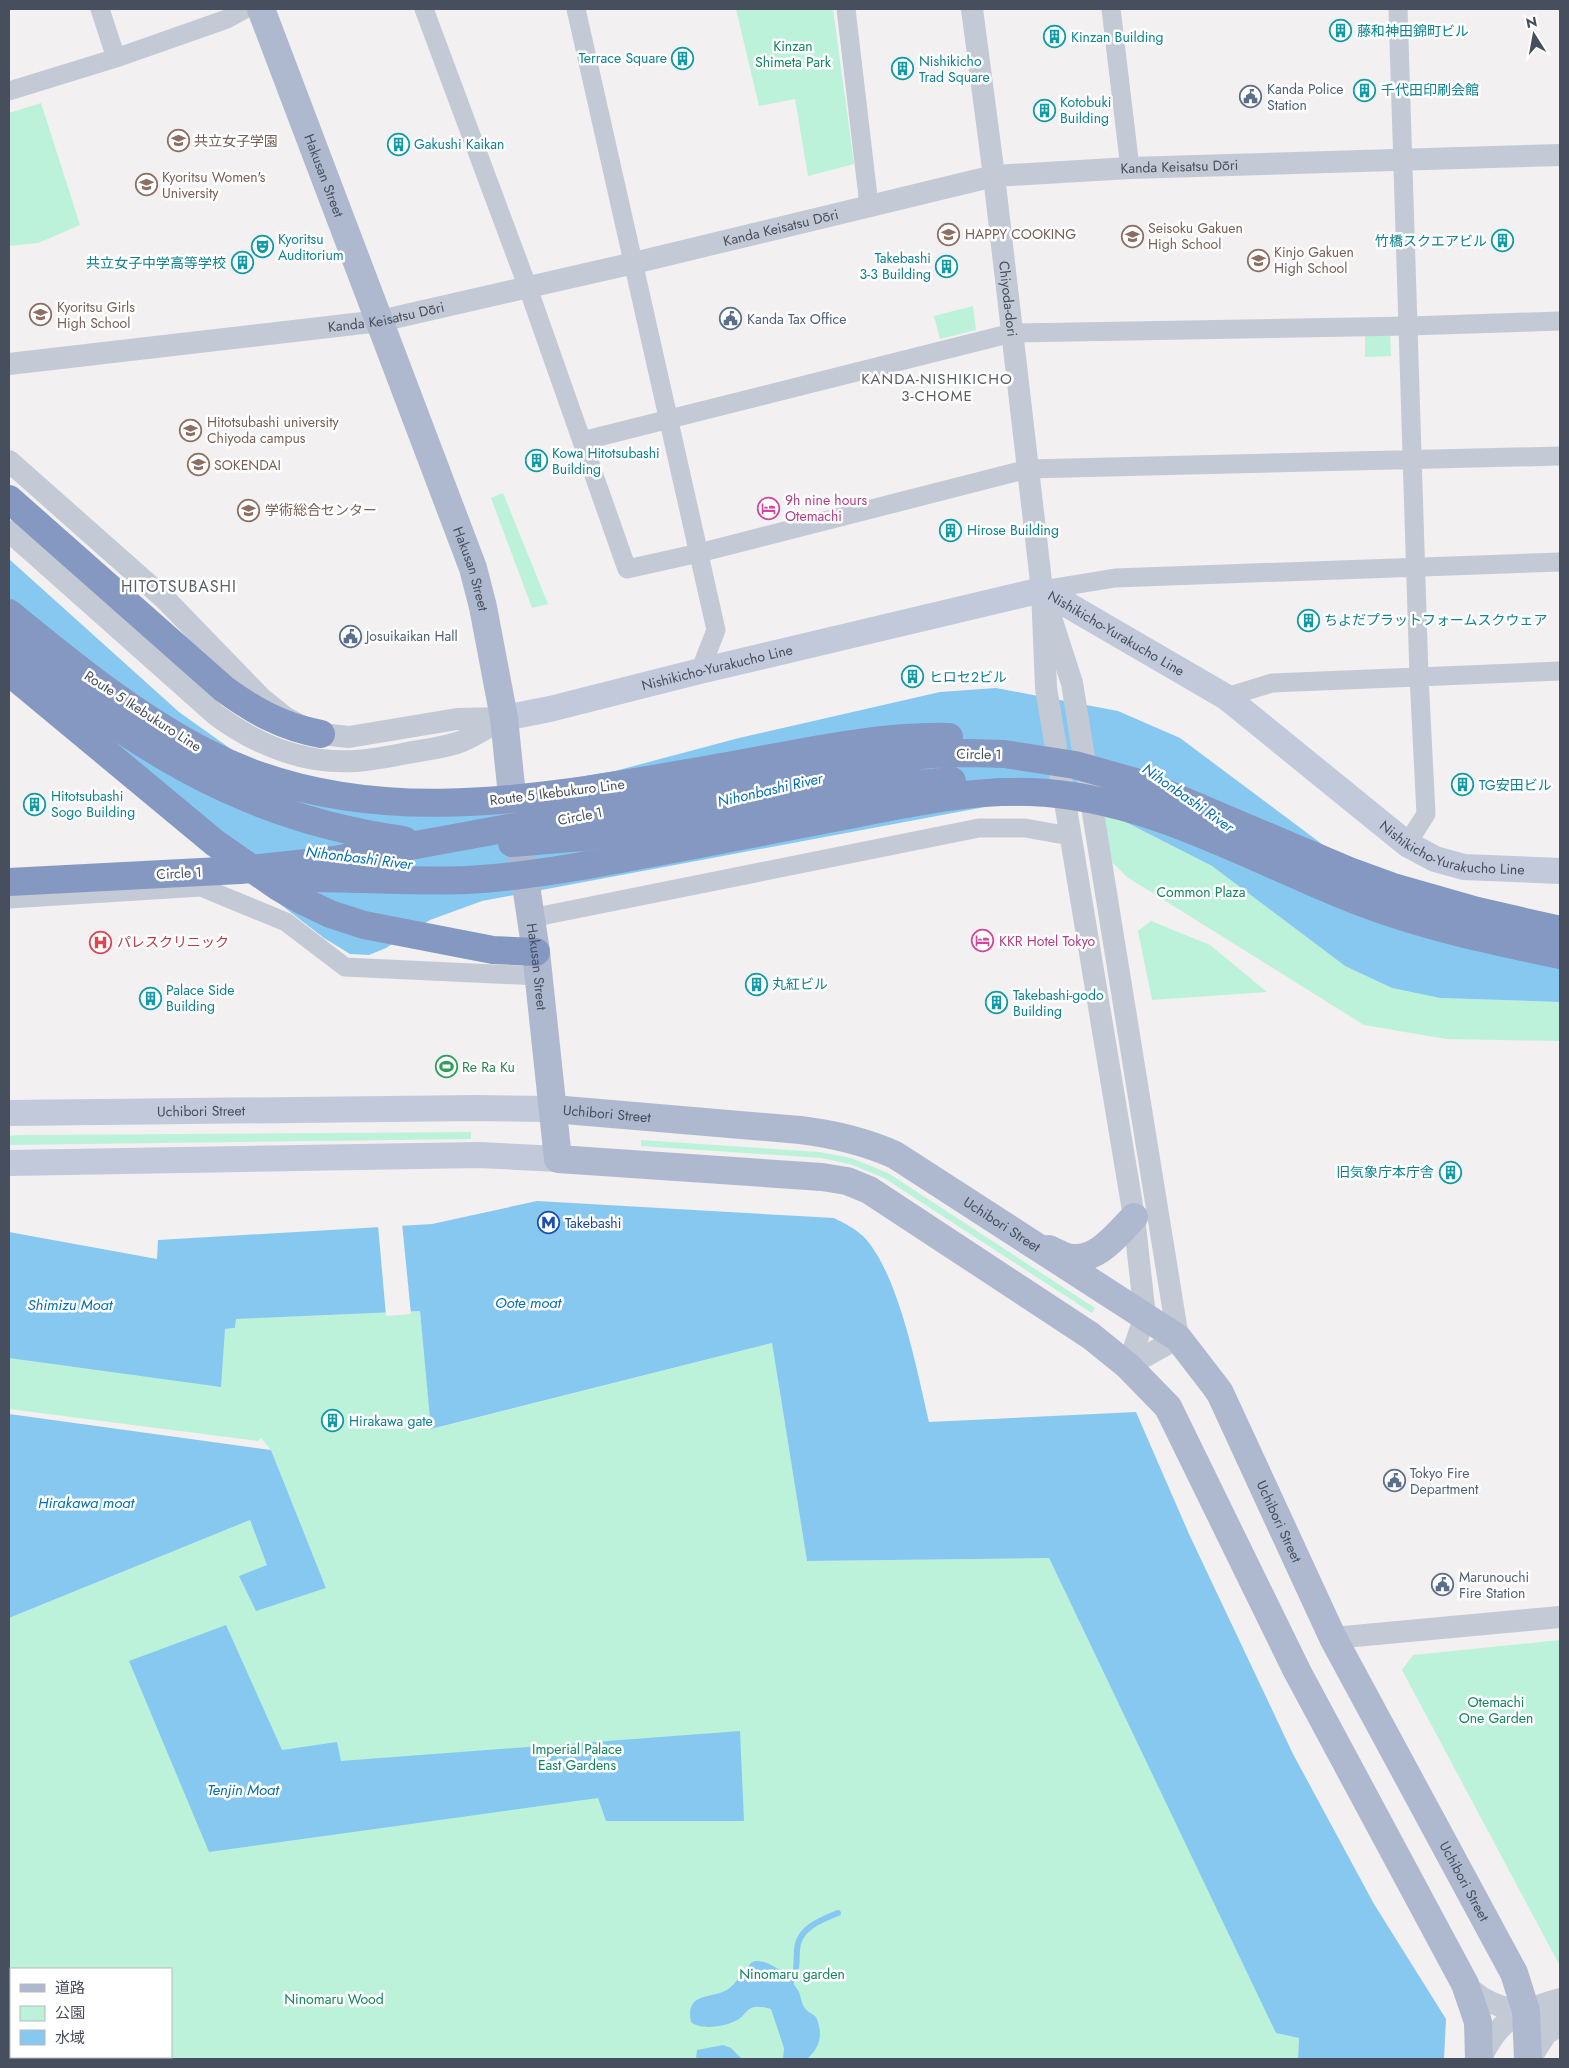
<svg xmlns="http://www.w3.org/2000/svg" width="1569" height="2068" font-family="Jost,'Noto Sans JP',sans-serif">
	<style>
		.green { fill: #bcf2da; fill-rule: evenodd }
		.water { fill: #87c8f1 }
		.pier { fill: #f2f0f0 }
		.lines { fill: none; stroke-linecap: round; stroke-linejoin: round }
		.stream { stroke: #87c8f1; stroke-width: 6 }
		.minor { stroke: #c3c9d5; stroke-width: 19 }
		.tertiary { stroke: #c3c9d5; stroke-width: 22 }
		.secondary { stroke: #c1c9da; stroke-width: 26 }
		.primary { stroke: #aeb9d0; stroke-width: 28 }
		.motorway { stroke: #8598c1; stroke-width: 28 }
		.labels { text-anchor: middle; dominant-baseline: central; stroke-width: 5; stroke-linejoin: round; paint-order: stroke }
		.culture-label { font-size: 14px; fill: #0d838f; stroke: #fff; text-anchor: start }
		.park-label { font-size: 14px; fill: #12855f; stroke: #fff }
		.service-label { font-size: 14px; fill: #4e5e75; stroke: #fff; text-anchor: start }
		.education-label { font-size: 14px; fill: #785e54; stroke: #fff; text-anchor: start }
		.street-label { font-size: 14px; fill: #474f5e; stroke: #fff }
		.hotel-label { font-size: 14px; fill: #b23c85; stroke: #fff; text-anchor: start }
		.health-label { font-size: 14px; fill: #be3a42; stroke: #fff; text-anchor: start }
		.leisure-label { font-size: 14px; fill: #27864d; stroke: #fff; text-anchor: start }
		.transit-label { font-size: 14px; fill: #164399; stroke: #fff; text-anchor: start }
		.neighbourhood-label { font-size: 15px; letter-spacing: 1px; fill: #5c5e65; stroke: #fff }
		.water-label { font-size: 15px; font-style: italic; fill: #0470b4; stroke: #fff }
		.quarter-label { font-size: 16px; letter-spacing: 1px; fill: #5c5e65; stroke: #fff }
	</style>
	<rect width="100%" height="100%" fill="#f2f0f0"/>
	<path class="green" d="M 736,9 L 833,9 L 854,164 L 808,176 L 795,99 L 759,106 Z
		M 41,103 L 80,225 L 38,243 L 9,246 L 9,113 Z
		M 973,306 L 976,330 L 940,339 L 934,316 Z
		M 1390,330 L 1391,356 L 1365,357 L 1365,331 Z
		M 503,493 L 548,604 L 532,608 L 491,498 Z
		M 1102,810 L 1212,866 L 1345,966 L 1392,988 L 1440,998 L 1560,1002 L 1560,1041 L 1446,1039 L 1364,1025 L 1127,877 L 1098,848 Z
		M 1151,921 L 1210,945 L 1267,992 L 1152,1000 L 1138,931 Z
		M 471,1132 L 471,1139 L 9,1145 L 9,1136 L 18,1135 Z
		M 641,1140 L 819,1152 L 851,1158 L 888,1173 L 1095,1308 L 1092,1313 L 884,1178 L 850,1164 L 821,1158 L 641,1146 Z
		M 420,1311 L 432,1429 L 772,1343 L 807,1561 L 1049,1558 L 1116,1698 L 1299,2038 L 1298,2059 L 9,2059 L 9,1618 L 250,1520 L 268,1566 L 240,1576 L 256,1610 L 326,1588 L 271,1450 L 261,1438 L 258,1441 L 9,1409 L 9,1356 L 235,1328 L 236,1319 ZM 11,1969 L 171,1969 L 171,2057 L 11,2057 Z
		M 1560,1640 L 1560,1966 L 1402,1670 L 1413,1655 Z"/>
	<path class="water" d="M 9,559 L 179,712 L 252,764 L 320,787 L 486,793 L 615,771 L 739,738 L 940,692 L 996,688 L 1118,711 L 1180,738 L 1394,898 L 1560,918 L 1560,1002 L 1440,998 L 1392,988 L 1345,966 L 1212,866 L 1102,810 L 1046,806 L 990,806 L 482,901 L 430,920 L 386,948 L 369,955 L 350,954 L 324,938 L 127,786 L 9,686 Z
		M 537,1201 L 834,1218 C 844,1223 854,1228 863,1236 C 899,1273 917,1371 929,1422 L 1136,1412 L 1189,1534 L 1293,1754 L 1374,1904 L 1446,2019 L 1444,2059 L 1298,2059 L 1299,2038 L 1276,2033 L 1049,1558 L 807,1561 L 772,1343 L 431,1429 L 420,1311 L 236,1319 L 235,1328 L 225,1329 L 221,1387 L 9,1358 L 9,1232 L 157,1259 L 158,1240 L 432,1224 Z
		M 9,1414 L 271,1450 L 326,1588 L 256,1611 L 239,1576 L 267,1565 L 250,1520 L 9,1618 Z
		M 226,1625 L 282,1750 L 337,1742 L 341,1761 L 740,1731 L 744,1821 L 606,1821 L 598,1798 L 209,1852 L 129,1661 Z
		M 755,1961 C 772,1960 791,1978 799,1992 C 801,1997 801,2002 804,2007 C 807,2012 812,2013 816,2017 C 823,2033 821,2047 807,2059 L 783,2059 L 784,2048 L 771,2009 C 743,2001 750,2016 733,2022 C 722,2027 700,2030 691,2022 C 685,1992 710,1999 727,1990 C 735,1985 744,1971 751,1963 Z
		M 723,2045 L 731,2048 L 742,2059 L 696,2059 L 697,2050 Z"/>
	<path class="pier" d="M 402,1223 L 411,1314 L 386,1316 L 378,1225 Z"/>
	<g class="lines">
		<path class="stream" d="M 791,1982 C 798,1972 796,1963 797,1951 C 797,1929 820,1920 838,1913"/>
		<path class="minor" d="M 100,9 L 116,58
			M 424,9 L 528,288 L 627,569 L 699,553 L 1028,469 L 1560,456
			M 576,9 L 716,630 L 700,671
			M 846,9 L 869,205
			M 1111,9 L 1130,168
			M 1398,9 L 1419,676 L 1426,814 L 1407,844
			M 9,91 L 116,58 L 227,19 L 245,9
			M 582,441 L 1012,333 L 1409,326 L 1560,321
			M 1042,590 L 1115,578 L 1560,562
			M 1226,697 L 1272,683 L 1560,671
			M 9,899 L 201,887 L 286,922 L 345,967 L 538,976
			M 531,918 L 979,828 L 1025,828 L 1070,836"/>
		<g class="tertiary">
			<path id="s1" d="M 972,9 L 994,176 L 1042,590 L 1046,688 L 1134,1217 L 1145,1316 L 1128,1366"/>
			<path id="s2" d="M 9,364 L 380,321 L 634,263 L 994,176 L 1130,168 L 1560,155"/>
			<path d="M 9,461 L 166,600 L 261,698 L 286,718 L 299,725 L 321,734 L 349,737 L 457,719 L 504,718"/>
			<path d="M 9,531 L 216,715 C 257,745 304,764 355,761 C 373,760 391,756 408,753 C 424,750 441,748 457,743 C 472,738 487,727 501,720"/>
			<path d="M 1051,618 L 1072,683 L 1178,1338 L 1128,1366"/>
			<path d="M 1333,1638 L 1560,1617"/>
			<path d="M 1465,1984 C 1494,2013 1523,2010 1560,2017"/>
			<path d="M 1481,2059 C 1498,2019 1520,2010 1560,1999"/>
			<path d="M 1530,2059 L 1546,2034 L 1560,2025"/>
		</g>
		<g class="secondary">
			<path id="s3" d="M 504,718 L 550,709 L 700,671 L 1042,590 L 1226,697 L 1407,844 L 1435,859 L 1464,867 L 1560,871"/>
			<path id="s4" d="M 9,1113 L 476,1108 L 553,1109"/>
			<path d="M 9,1163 L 479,1155 L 558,1159"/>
		</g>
		<g class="primary">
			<path id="s5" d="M 261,9 L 473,568 L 483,607 L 504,718 L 511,786 L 536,952 L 558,1159 L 822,1177 L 847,1181 L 869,1190 L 1091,1336 L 1128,1366 L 1168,1407 L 1297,1671 L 1465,1984 L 1478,2022 L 1479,2059"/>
			<path id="s6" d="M 553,1109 L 800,1130 C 833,1134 864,1141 895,1155 L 1178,1338 L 1215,1386 L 1220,1393 L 1333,1638 L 1514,1973 L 1526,2011 L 1528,2059"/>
			<path d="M 1049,1249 C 1055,1252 1061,1255 1067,1257 C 1095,1264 1117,1235 1134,1217"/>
		</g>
		<path class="motorway" d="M 9,499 L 224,689 C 254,711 283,727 321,734
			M 9,613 C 71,664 134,715 205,752 C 364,835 543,798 711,769 C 788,756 871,735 949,737
			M 9,644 C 133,746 241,818 404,840
			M 9,672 L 215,843 L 277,886 L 303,901 L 330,914 L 364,925 L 493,950 L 536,952
			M 512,843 L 584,837 L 873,788 L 952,781
			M 305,878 C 359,878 413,882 467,880 C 504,878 540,873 576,867 C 666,851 755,833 844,816 C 905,804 967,790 1030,792 C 1148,796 1252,860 1360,902 C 1425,927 1493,941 1560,955
			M 9,882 L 240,870 L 334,860 L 848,766 L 931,754 L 967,753 L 1004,754 L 1075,765 L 1146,785 L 1349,871 L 1393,887 L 1477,911 L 1560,930"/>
	</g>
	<defs>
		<symbol id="building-ring" viewBox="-11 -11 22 22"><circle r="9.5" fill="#fff" stroke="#0f9aa8" stroke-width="1.5"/><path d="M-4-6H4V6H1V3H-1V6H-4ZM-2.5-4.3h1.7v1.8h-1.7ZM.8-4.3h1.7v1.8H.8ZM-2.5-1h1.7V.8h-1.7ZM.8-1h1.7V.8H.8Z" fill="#0f9aa8"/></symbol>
		<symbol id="civic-ring" viewBox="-11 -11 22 22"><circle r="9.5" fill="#fff" stroke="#5c6f8a" stroke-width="1.5"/><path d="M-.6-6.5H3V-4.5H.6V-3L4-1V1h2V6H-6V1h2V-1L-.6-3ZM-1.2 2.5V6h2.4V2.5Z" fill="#5c6f8a"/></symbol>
		<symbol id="university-ring" viewBox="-11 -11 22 22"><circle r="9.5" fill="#fff" stroke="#8d6e63" stroke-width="1.5"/><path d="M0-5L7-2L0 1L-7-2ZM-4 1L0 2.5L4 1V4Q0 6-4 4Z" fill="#8d6e63"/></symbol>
		<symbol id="school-ring" viewBox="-11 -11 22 22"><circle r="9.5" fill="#fff" stroke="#8d6e63" stroke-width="1.5"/><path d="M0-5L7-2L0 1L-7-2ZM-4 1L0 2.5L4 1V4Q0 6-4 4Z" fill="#8d6e63"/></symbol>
		<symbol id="theatre-ring" viewBox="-11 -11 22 22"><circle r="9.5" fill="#fff" stroke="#0f9aa8" stroke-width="1.5"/><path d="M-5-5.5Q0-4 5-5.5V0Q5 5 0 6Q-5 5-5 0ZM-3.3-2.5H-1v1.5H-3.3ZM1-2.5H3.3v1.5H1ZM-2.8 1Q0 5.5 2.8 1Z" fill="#0f9aa8"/></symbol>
		<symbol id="hotel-ring" viewBox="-11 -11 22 22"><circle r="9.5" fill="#fff" stroke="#d1479c" stroke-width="1.5"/><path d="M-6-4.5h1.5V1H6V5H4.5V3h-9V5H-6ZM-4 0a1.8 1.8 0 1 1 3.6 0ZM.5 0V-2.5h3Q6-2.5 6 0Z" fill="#d1479c"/></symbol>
		<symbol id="hospital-ring" viewBox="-11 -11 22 22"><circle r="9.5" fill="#fff" stroke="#e0444e" stroke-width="1.5"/><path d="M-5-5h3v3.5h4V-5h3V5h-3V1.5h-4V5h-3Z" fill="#e0444e"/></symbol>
		<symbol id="stadium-ring" viewBox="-11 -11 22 22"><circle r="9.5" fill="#fff" stroke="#2e9e5b" stroke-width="1.5"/><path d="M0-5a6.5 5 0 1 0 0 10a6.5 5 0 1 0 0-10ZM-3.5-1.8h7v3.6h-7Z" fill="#2e9e5b"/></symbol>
		<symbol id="metro-ring" viewBox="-11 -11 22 22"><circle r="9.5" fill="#fff" stroke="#1a4fb4" stroke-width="1.5"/><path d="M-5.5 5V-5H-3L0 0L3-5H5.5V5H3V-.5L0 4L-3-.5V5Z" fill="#1a4fb4"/></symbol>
	</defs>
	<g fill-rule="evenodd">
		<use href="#building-ring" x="1328" y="18" width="25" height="25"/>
		<use href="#building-ring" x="1042" y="24" width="25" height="25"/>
		<use href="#building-ring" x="670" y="46" width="25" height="25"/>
		<use href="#building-ring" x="890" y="56" width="25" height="25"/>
		<use href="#building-ring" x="1352" y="78" width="25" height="25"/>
		<use href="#civic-ring" x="1238" y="84" width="25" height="25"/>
		<use href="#building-ring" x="1032" y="98" width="25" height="25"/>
		<use href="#university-ring" x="166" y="128" width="25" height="25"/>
		<use href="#building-ring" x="386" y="132" width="25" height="25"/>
		<use href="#university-ring" x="134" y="172" width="25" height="25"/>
		<use href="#school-ring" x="936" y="222" width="25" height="25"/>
		<use href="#school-ring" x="1120" y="224" width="25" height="25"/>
		<use href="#building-ring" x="1490" y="228" width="25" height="25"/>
		<use href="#theatre-ring" x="250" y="234" width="25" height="25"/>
		<use href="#school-ring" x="1246" y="248" width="25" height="25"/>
		<use href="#building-ring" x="230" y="250" width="25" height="25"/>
		<use href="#building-ring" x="934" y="254" width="25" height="25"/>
		<use href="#school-ring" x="28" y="302" width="25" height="25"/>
		<use href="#civic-ring" x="718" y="306" width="25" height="25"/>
		<use href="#university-ring" x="178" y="418" width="25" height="25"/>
		<use href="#building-ring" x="524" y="448" width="25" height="25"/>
		<use href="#university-ring" x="186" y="452" width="25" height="25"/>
		<use href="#hotel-ring" x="756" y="496" width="25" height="25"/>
		<use href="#university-ring" x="236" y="498" width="25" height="25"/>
		<use href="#building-ring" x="938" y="518" width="25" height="25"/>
		<use href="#building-ring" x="1296" y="608" width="25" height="25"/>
		<use href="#civic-ring" x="338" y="624" width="25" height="25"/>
		<use href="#building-ring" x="900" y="664" width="25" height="25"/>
		<use href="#building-ring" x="1450" y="772" width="25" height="25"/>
		<use href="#building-ring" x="22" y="792" width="25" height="25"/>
		<use href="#hotel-ring" x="970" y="928" width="25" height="25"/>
		<use href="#hospital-ring" x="88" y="930" width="25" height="25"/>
		<use href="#building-ring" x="744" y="972" width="25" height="25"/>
		<use href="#building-ring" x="138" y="986" width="25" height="25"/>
		<use href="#building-ring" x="984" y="990" width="25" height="25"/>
		<use href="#stadium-ring" x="434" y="1054" width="25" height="25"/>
		<use href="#building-ring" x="1438" y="1160" width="25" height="25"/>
		<use href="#metro-ring" x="536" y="1210" width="25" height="25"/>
		<use href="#building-ring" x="320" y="1408" width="25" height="25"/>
		<use href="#civic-ring" x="1382" y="1468" width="25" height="25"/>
		<use href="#civic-ring" x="1430" y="1572" width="25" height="25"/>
	</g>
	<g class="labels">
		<g class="culture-label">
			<text x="1357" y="31">藤和神田錦町ビル</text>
			<text x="1071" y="37">Kinzan Building</text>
			<text x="667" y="58" text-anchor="end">Terrace Square</text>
			<text x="919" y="61">Nishikicho<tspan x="919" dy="16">Trad Square</tspan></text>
			<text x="1381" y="90">千代田印刷会館</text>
			<text x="1060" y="102">Kotobuki<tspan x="1060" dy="16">Building</tspan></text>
			<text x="414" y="144">Gakushi Kaikan</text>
			<text x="278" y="239">Kyoritsu<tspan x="278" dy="16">Auditorium</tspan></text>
			<text x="1487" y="241" text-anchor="end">竹橋スクエアビル</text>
			<text x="931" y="258" text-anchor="end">Takebashi<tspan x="931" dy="16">3-3 Building</tspan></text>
			<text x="226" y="263" text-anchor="end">共立女子中学高等学校</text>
			<text x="552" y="453">Kowa Hitotsubashi<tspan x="552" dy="16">Building</tspan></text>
			<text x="967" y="530">Hirose Building</text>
			<text x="1324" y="620">ちよだプラットフォームスクウェア</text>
			<text x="929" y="677">ヒロセ2ビル</text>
			<text x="1479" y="785">TG安田ビル</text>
			<text x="51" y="796">Hitotsubashi<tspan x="51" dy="16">Sogo Building</tspan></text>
			<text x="772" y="984">丸紅ビル</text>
			<text x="166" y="990">Palace Side<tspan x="166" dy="16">Building</tspan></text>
			<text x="1013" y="995">Takebashi-godo<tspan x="1013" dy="16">Building</tspan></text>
			<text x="1434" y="1172" text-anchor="end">旧気象庁本庁舎</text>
			<text x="349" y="1421">Hirakawa gate</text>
		</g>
		<g class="park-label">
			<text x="793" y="46">Kinzan<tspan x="793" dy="16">Shimeta Park</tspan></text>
			<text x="1201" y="892">Common Plaza</text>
			<text x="1496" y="1702">Otemachi<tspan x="1496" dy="16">One Garden</tspan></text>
			<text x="577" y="1749">Imperial Palace<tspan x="577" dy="16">East Gardens</tspan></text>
			<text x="792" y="1974">Ninomaru garden</text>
			<text x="334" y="1999">Ninomaru Wood</text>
		</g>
		<g class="service-label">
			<text x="1267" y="89">Kanda Police<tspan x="1267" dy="16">Station</tspan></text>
			<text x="747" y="319">Kanda Tax Office</text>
			<text x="366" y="636">Josuikaikan Hall</text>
			<text x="1410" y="1473">Tokyo Fire<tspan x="1410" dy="16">Department</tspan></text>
			<text x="1459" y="1577">Marunouchi<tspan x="1459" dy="16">Fire Station</tspan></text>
		</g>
		<g class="education-label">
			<text x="194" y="141">共立女子学園</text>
			<text x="162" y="177">Kyoritsu Women's<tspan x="162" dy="16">University</tspan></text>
			<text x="1148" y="228">Seisoku Gakuen<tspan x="1148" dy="16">High School</tspan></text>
			<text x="965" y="234">HAPPY COOKING</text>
			<text x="1274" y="252">Kinjo Gakuen<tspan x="1274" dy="16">High School</tspan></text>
			<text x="57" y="307">Kyoritsu Girls<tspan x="57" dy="16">High School</tspan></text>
			<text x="207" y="422">Hitotsubashi university<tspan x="207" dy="16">Chiyoda campus</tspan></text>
			<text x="214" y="465">SOKENDAI</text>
			<text x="265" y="510">学術総合センター</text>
		</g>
		<g class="street-label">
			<text stroke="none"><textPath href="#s2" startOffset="1190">Kanda Keisatsu Dōri</textPath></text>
			<text stroke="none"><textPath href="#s5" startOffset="178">Hakusan Street</textPath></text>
			<text stroke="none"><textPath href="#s2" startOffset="785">Kanda Keisatsu Dōri</textPath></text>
			<text stroke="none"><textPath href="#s1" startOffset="292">Chiyoda-dori</textPath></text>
			<text stroke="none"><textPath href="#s2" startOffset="380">Kanda Keisatsu Dōri</textPath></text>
			<text stroke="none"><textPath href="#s5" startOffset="598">Hakusan Street</textPath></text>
			<text stroke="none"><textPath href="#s3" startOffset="639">Nishikicho-Yurakucho Line</textPath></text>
			<text stroke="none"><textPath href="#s3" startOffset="219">Nishikicho-Yurakucho Line</textPath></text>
			<text transform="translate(143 711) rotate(33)">Route 5 Ikebukuro Line</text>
			<text transform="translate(979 754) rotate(1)">Circle 1</text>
			<text transform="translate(557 792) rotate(-7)">Route 5 Ikebukuro Line</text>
			<text transform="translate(580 816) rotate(-11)">Circle 1</text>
			<text stroke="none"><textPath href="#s3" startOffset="1044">Nishikicho-Yurakucho Line</textPath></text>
			<text transform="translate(179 873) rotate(-3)">Circle 1</text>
			<text stroke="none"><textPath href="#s5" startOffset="1002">Hakusan Street</textPath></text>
			<text stroke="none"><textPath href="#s4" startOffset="192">Uchibori Street</textPath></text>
			<text stroke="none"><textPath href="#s6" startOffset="54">Uchibori Street</textPath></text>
			<text stroke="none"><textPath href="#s6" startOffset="474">Uchibori Street</textPath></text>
			<text stroke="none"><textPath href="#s6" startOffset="894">Uchibori Street</textPath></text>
			<text stroke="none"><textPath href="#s6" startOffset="1299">Uchibori Street</textPath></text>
		</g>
		<g class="hotel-label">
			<text x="785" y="500">9h nine hours<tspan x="785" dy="16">Otemachi</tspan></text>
			<text x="999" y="941">KKR Hotel Tokyo</text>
		</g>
		<g class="health-label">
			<text x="117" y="942">パレスクリニック</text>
		</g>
		<g class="leisure-label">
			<text x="462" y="1067">Re Ra Ku</text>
		</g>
		<g class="transit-label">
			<text x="565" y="1223">Takebashi</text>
		</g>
		<g class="neighbourhood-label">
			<text x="937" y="379">KANDA-NISHIKICHO<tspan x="937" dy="17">3-CHOME</tspan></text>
		</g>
		<g class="water-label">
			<text transform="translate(770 790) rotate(-13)">Nihonbashi River</text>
			<text transform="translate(1188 798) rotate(35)">Nihonbashi River</text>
			<text transform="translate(359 858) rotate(7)">Nihonbashi River</text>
			<text x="528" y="1303">Oote moat</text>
			<text x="70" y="1305">Shimizu Moat</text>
			<text x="86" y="1503">Hirakawa moat</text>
			<text x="243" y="1790">Tenjin Moat</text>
		</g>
		<g class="quarter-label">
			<text x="179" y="586">HITOTSUBASHI</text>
		</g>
	</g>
	<rect width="1569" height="2068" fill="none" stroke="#474f5e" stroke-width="20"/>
	<rect x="10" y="1968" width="162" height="90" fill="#ffffff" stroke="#b5b9bf"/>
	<rect x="20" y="1984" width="25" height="8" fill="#aeb9d0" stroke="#b5b9bf"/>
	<text x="55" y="1993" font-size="15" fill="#474f5e">道路</text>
	<rect x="20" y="2006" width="25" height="15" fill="#bcf2da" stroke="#b5b9bf"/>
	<text x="55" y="2018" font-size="15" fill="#474f5e">公園</text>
	<rect x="20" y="2030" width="25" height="15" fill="#87c8f1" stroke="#b5b9bf"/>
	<text x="55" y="2043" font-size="15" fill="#474f5e">水域</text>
	<g transform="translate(1534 35) rotate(349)" stroke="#ffffff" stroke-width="4" paint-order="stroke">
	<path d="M0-4L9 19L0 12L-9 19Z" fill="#474f5e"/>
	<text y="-8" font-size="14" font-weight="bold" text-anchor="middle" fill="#474f5e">N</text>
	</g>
</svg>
